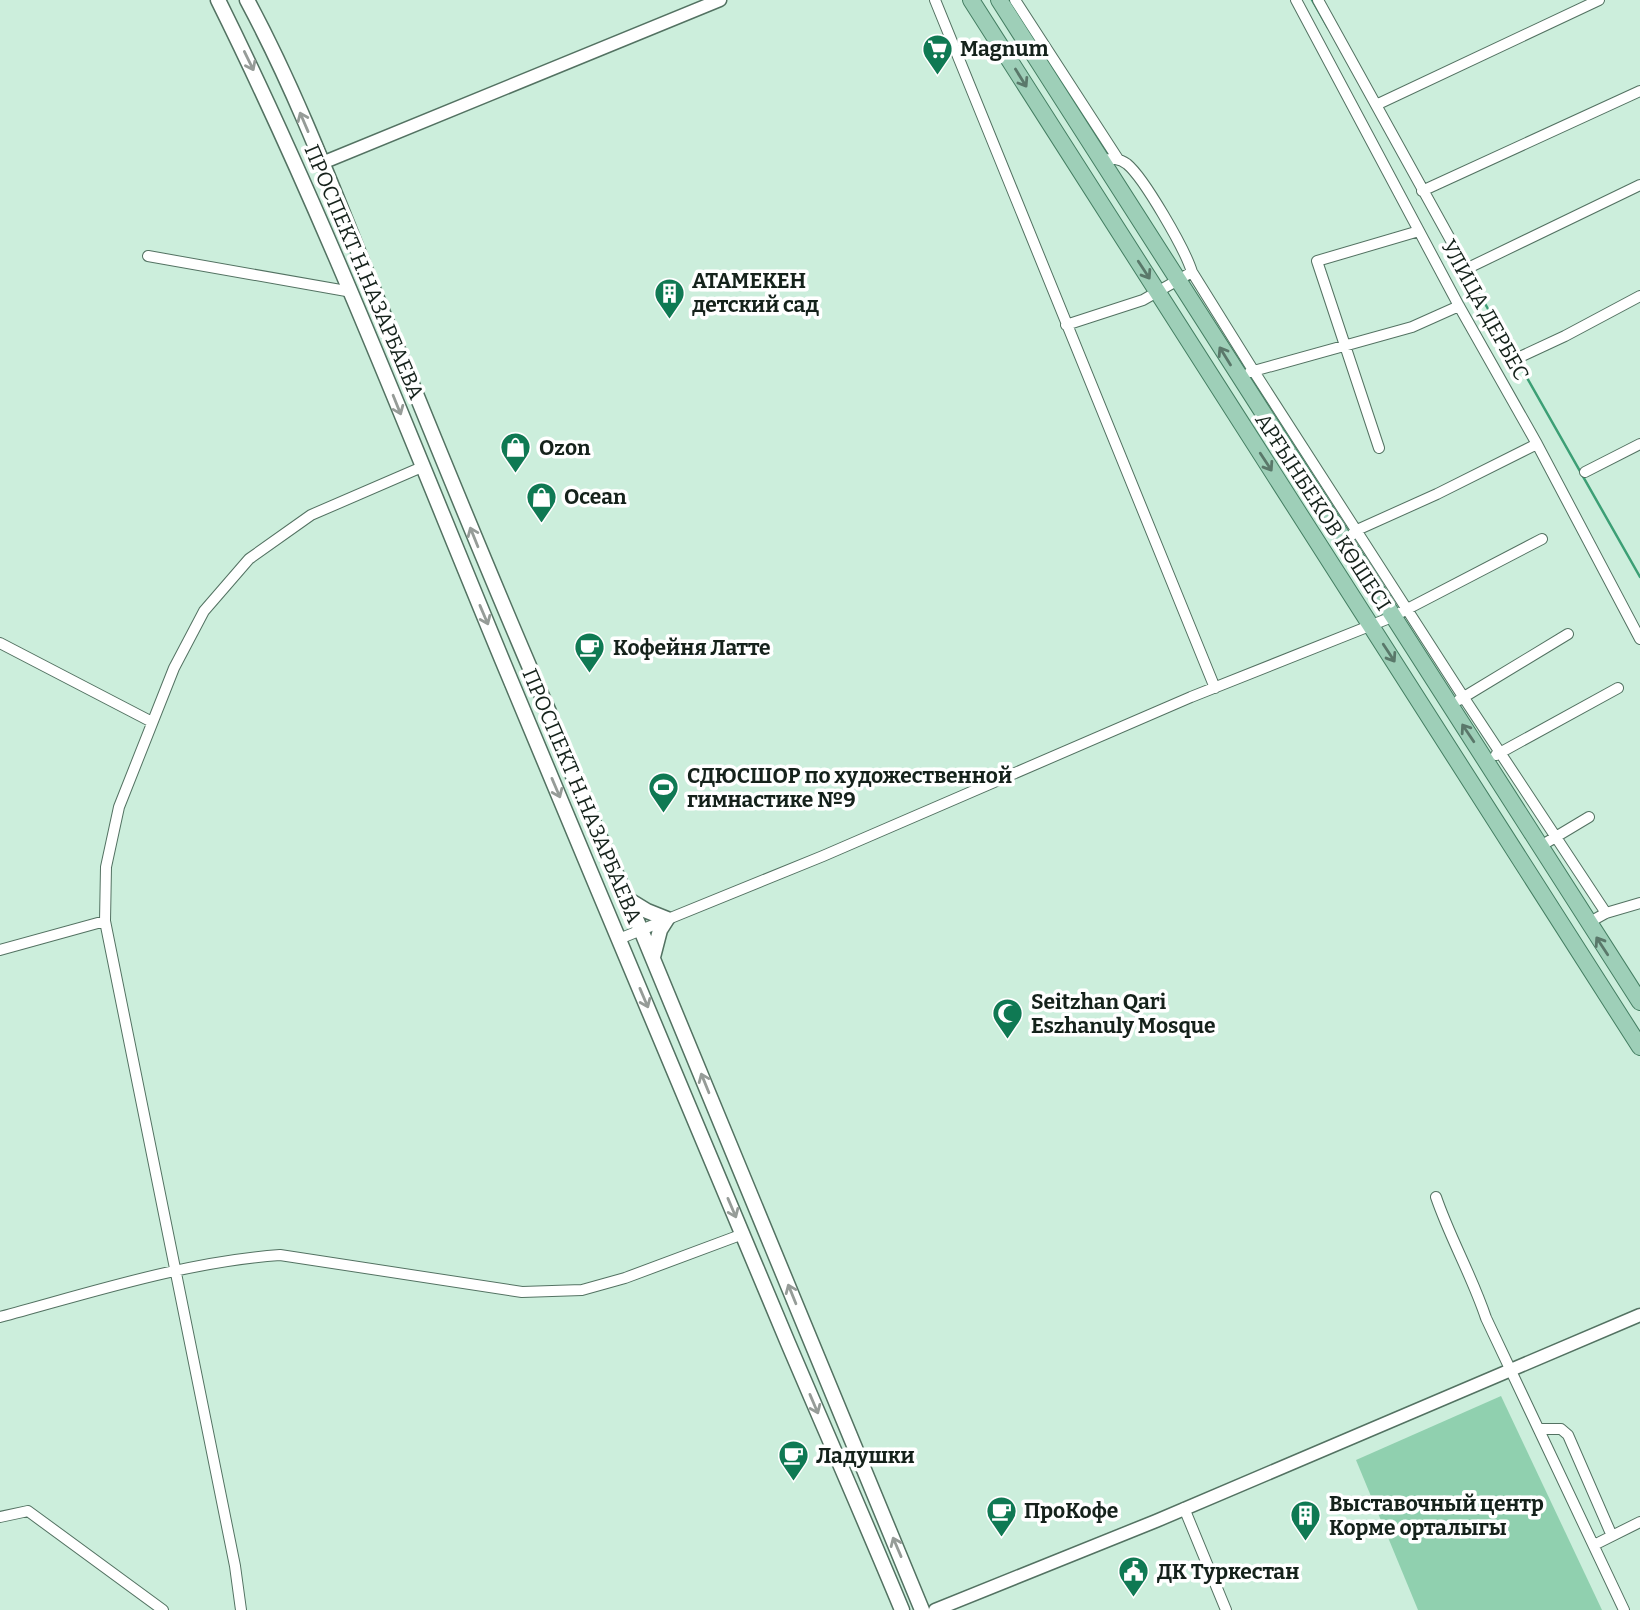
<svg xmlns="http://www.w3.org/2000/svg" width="1640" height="1610" font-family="Bitter,serif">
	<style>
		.green { fill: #90d0af }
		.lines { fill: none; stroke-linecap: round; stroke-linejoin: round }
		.stream { stroke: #3c9f75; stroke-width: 2.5 }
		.minor-casing { stroke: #537262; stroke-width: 12 }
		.tertiary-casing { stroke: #537262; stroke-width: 15 }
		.secondary-casing { stroke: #537262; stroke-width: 17 }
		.primary-casing { stroke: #447e62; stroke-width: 18 }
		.minor { stroke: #fff; stroke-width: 10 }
		.tertiary { stroke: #fff; stroke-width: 12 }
		.secondary { stroke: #fff; stroke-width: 14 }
		.primary { stroke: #9ecfb8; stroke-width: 16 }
		.oneway { stroke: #969c98 }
		.oneway2 { stroke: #5a786a }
		.labels { text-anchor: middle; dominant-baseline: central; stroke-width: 7; stroke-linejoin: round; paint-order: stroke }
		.poi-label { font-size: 21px; font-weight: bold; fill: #15221b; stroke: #fff; text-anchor: start }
		.street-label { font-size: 21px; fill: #15221b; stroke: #fff }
	</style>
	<rect width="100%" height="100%" fill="#cceedc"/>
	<path class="green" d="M 1501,1396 L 1602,1610 L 1418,1610 L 1356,1460 Z"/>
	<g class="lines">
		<path class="stream" d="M 1312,0 L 1328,28
			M 1475,286 L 1640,577"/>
		<defs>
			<path id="minor" d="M 935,0 L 1215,688
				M 1015,0 L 1118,159
				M 1296,0 L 1459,306 L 1537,444 L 1640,639
				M 1318,0 L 1475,284
				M 1376,105 L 1599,0
				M 1422,191 L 1640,91
				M 148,256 L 352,292
				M 1466,269 L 1640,185
				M 1192,272 L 1253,370 L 1464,698 L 1606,913
				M 1066,325 L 1143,300 L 1192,272 C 1185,249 1144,178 1127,164 C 1118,157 1110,159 1100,160
				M 1522,356 L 1565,336 L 1640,296
				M 1250,372 L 1412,327 L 1459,306
				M 1379,448 L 1317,261 L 1419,231
				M 1585,472 L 1640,444
				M 1344,542 L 1357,530 L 1437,494 L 1537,444
				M 0,643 L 152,722
				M 1459,700 L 1568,634
				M 1496,755 L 1618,688
				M 1539,847 L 1589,817
				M 105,921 L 235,1566 L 241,1610
				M 1588,923 L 1606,913 L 1640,903
				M 619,939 L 823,856 L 1191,697 L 1392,617 L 1542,539
				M 0,950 L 105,921 L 106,867 L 119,807 L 174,668 L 204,611 L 249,559 L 311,515 L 422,467
				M 1436,1197 C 1450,1238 1472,1276 1486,1318 L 1624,1610
				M 0,1317 C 93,1292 184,1262 280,1255 L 522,1292 L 582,1290 L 625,1278 L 743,1234
				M 1539,1429 L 1561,1429 L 1568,1435 L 1612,1536
				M 1184,1508 L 1226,1610
				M 0,1517 L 28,1511 L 163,1610
				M 1594,1545 L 1640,1522"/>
			<path id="tertiary" d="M 322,163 L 720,0
				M 935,1610 L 1156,1521 L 1640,1315"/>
			<path id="secondary" d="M 218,0 C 325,216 411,440 503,662 C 598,889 692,1117 788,1343 C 826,1432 865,1521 902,1610
				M 247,0 C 298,95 336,197 376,296 C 433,435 489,575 549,712 L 554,733 L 641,930 L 922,1610
				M 629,900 L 647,911 L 667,919 L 660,930 L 653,957"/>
			<path id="primary" d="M 971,0 L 1640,1047
				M 999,0 L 1640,1002"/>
		</defs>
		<use href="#minor" class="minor-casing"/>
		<use href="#tertiary" class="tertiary-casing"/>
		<use href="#secondary" class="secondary-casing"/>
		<use href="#primary" class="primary-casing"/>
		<use href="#minor" class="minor"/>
		<use href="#tertiary" class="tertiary"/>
		<use href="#secondary" class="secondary"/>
		<use href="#primary" class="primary"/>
	</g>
	<defs><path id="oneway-shaft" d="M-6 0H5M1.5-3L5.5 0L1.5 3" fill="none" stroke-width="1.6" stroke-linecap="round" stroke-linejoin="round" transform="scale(1.75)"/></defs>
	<g class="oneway">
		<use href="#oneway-shaft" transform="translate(249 61) rotate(64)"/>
		<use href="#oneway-shaft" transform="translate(304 122) rotate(-113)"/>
		<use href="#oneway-shaft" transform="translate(397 405) rotate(68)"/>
		<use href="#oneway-shaft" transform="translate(474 537) rotate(-112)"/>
		<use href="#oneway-shaft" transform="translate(484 615) rotate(67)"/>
		<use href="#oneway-shaft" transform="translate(556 788) rotate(67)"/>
		<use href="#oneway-shaft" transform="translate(644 998) rotate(67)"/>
		<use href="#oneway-shaft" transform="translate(705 1083) rotate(-112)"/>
		<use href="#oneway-shaft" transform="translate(732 1208) rotate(67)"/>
		<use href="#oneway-shaft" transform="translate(792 1294) rotate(-112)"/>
		<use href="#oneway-shaft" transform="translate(814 1404) rotate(67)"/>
		<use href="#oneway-shaft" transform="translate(897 1547) rotate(-113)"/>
	</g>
	<g class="oneway2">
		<use href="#oneway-shaft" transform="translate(1021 78) rotate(58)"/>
		<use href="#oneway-shaft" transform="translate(1144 270) rotate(57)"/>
		<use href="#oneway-shaft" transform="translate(1225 356) rotate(-122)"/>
		<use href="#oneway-shaft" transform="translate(1266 462) rotate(57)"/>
		<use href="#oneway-shaft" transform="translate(1389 653) rotate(57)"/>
		<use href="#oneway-shaft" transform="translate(1468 733) rotate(-124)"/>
		<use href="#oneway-shaft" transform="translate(1602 946) rotate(-123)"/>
	</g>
	<defs>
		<symbol id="supermarket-pin" viewBox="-11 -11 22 30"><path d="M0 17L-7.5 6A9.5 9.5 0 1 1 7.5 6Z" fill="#0f7953" stroke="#fff"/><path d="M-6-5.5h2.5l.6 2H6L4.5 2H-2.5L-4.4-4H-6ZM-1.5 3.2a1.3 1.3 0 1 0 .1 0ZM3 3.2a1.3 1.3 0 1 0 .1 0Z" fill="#fff"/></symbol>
		<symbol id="building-pin" viewBox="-11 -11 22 30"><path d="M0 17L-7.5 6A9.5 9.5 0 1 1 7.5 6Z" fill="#0f7953" stroke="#fff"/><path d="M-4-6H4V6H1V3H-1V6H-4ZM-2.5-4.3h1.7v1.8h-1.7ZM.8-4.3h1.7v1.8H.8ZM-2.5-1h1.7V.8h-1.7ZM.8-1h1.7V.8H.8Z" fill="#fff"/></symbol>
		<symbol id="shop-pin" viewBox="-11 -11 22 30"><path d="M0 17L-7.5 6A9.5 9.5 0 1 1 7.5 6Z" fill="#0f7953" stroke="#fff"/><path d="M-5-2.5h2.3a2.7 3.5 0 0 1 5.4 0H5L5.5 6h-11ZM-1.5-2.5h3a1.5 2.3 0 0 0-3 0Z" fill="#fff"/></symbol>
		<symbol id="cafe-pin" viewBox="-11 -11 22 30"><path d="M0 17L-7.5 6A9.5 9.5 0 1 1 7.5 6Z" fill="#0f7953" stroke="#fff"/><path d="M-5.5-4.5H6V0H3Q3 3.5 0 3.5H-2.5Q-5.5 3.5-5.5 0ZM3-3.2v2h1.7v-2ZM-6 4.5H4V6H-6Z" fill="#fff"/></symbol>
		<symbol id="stadium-pin" viewBox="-11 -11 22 30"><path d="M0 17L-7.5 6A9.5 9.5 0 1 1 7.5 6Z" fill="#0f7953" stroke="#fff"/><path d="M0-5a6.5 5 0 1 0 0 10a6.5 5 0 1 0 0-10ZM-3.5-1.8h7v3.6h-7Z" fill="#fff"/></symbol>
		<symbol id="mosque-pin" viewBox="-11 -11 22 30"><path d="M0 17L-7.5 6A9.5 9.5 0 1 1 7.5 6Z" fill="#0f7953" stroke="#fff"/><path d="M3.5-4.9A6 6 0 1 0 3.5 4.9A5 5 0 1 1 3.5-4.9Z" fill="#fff"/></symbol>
		<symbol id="civic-pin" viewBox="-11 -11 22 30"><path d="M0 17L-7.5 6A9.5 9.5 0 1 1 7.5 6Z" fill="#0f7953" stroke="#fff"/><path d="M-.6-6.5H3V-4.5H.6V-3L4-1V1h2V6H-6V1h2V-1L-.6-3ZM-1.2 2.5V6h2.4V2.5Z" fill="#fff"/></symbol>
	</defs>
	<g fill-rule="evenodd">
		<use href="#supermarket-pin" x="920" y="32" width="35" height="47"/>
		<use href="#building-pin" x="652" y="276" width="35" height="47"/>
		<use href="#shop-pin" x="498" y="430" width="35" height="47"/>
		<use href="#shop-pin" x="524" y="480" width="35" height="47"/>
		<use href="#cafe-pin" x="572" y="630" width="35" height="47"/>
		<use href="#stadium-pin" x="646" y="770" width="35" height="47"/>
		<use href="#mosque-pin" x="990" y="996" width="35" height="47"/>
		<use href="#cafe-pin" x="776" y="1438" width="35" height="47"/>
		<use href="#cafe-pin" x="984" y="1494" width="35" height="47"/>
		<use href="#building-pin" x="1288" y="1498" width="35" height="47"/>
		<use href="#civic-pin" x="1116" y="1554" width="35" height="47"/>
	</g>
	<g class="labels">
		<g class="poi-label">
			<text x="960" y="49">Magnum</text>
			<text x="692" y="281">АТАМЕКЕН<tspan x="692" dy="24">детский сад</tspan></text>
			<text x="539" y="448">Ozon</text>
			<text x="564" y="497">Ocean</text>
			<text x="613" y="648">Кофейня Латте</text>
			<text x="687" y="776">СДЮСШОР по художественной<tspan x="687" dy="24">гимнастике №9</tspan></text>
			<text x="1031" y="1002">Seitzhan Qari<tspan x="1031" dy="24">Eszhanuly Mosque</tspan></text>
			<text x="816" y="1456">Ладушки</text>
			<text x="1329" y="1504">Выставочный центр<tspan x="1329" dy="24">Корме орталыгы</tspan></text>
			<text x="1024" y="1511">ПроКофе</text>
			<text x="1157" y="1572">ДК Туркестан</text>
		</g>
		<g class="street-label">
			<text transform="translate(364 272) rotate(67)">ПРОСПЕКТ Н.НАЗАРБАЕВА</text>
			<text transform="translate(1485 310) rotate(61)">УЛИЦА ДЕРБЕС</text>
			<text transform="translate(1323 512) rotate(57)">АРҒЫНБЕКОВ КӨШЕСІ</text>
			<text transform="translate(582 796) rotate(67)">ПРОСПЕКТ Н.НАЗАРБАЕВА</text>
		</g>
	</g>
</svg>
